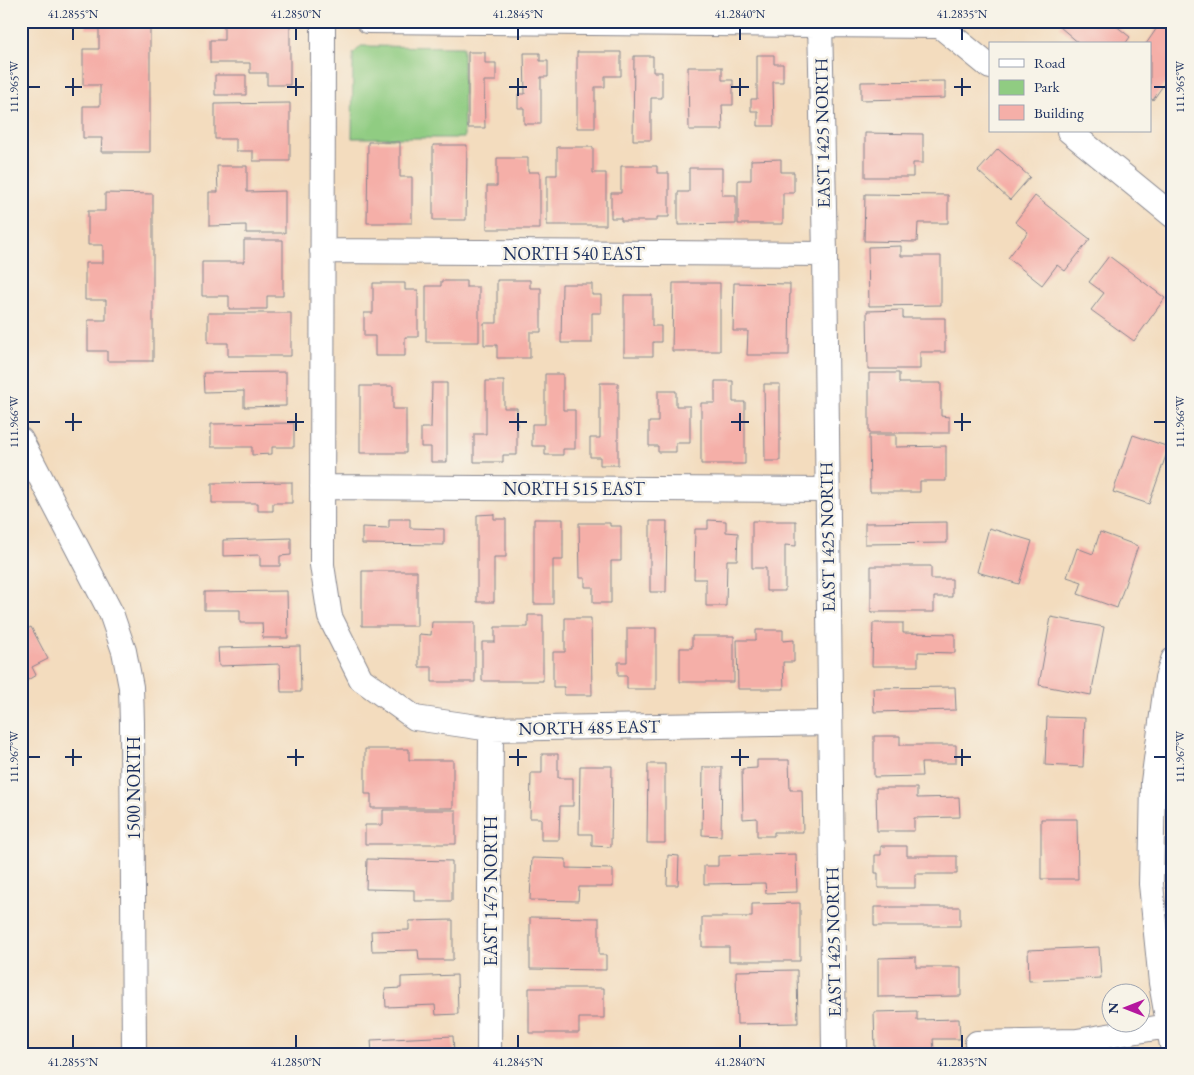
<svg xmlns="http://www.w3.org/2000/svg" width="1194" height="1075" font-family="'EB Garamond',serif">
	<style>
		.green { fill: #90cc82; stroke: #567e70 }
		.building { fill: #f5afa8 }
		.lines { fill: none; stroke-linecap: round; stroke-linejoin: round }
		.minor-casing { stroke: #87868e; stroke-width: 26 }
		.minor { stroke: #fff; stroke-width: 24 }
		.ticks { fill: none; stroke: #1b2f5e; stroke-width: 2 }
		.labels { text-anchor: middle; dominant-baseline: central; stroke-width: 5; stroke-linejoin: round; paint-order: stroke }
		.street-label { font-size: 18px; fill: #1b2f5e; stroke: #f7f3e8 }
		.neatline { fill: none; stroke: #1b2f5e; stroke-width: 2 }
		.ticks-label { font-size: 12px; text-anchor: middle; fill: #1b2f5e }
	</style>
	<rect width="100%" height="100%" fill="#f7f3e8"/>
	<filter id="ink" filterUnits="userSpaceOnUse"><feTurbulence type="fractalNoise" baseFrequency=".02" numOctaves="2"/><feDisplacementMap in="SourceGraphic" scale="10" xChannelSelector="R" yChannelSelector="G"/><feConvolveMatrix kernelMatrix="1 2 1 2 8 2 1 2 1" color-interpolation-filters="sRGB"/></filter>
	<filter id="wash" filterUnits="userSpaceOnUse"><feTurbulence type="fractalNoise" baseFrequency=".0096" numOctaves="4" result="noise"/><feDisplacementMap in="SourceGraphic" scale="20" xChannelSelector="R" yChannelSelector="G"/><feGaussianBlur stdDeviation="1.12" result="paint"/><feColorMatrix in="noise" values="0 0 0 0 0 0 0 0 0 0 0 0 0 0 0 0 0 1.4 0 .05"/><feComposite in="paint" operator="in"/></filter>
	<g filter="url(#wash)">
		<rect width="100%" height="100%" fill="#f3dcbe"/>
		<path class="green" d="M 361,46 L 463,47 L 464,138 L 352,138 L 353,61 L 353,54 Z"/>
		<g id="blocks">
			<path class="building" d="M 86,21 L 150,21 L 150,152 L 101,152 L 102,138 L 83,138 L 83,106 L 100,106 L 100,85 L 83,85 L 83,49 L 99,49 L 99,29 L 86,29 Z
				M 1064,21 L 1110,21 L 1130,37 L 1125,44 L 1080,44 L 1060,27 Z
				M 1161,22 L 1173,30 L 1173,71 L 1153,100 L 1150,98 L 1150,44 L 1146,44 Z
				M 224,25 L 290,25 L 290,85 L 267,85 L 267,73 L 250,73 L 250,63 L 210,63 L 210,40 L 224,40 Z
				M 468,52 L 485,52 L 485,63 L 496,63 L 496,81 L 484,81 L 485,128 L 468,128 Z
				M 577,52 L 621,52 L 621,76 L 605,76 L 605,87 L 595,87 L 595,128 L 577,128 Z
				M 524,53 L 540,53 L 540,61 L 548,61 L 548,77 L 541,77 L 541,124 L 524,124 L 524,108 L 518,108 L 518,94 L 525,94 Z
				M 757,55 L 774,55 L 774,64 L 783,64 L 783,82 L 773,82 L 774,126 L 758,126 L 758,111 L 751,111 L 751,99 L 757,99 Z
				M 634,56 L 653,56 L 653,72 L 662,72 L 662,98 L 651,98 L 651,140 L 633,140 Z
				M 688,67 L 722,67 L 722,80 L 733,80 L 733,105 L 722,105 L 723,130 L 689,130 Z
				M 215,75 L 246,75 L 246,95 L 215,95 Z
				M 945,81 L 945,98 L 861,100 L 861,82 Z
				M 290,103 L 290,161 L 253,161 L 253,151 L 236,151 L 236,139 L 215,139 L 215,104 Z
				M 865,133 L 923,134 L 923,163 L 913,163 L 913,177 L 865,177 Z
				M 368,142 L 400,142 L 400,177 L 412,177 L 412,223 L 367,223 Z
				M 433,145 L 467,145 L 466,220 L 433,220 Z
				M 557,147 L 593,147 L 593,173 L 606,173 L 606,225 L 547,225 L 547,175 L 557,175 Z
				M 998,149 L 1030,177 L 1010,200 L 978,171 Z
				M 497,158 L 528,158 L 528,172 L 540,172 L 540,229 L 487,229 L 487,186 L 497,186 Z
				M 781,159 L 781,172 L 794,172 L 794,193 L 783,193 L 783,224 L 738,224 L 738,180 L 751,180 L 751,160 Z
				M 217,166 L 247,166 L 247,192 L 285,191 L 285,233 L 246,233 L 246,225 L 209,226 L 209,192 L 218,192 Z
				M 621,166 L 657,166 L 657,173 L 669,173 L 669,217 L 657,217 L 657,221 L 621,221 L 621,218 L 611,218 L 611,193 L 621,193 Z
				M 689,168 L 722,168 L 722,195 L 736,195 L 736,224 L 678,225 L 678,192 L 689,192 Z
				M 105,193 L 153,194 L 153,361 L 107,361 L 107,351 L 88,351 L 88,320 L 106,320 L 106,300 L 85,300 L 85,263 L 103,263 L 103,245 L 88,245 L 88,211 L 105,211 Z
				M 865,194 L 948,195 L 948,223 L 918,223 L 917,242 L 864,241 Z
				M 1035,196 L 1090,239 L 1065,271 L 1057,265 L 1042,285 L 1008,258 L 1028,232 L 1015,222 Z
				M 244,240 L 283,240 L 283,296 L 267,296 L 267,309 L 229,309 L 229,296 L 202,296 L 202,262 L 244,262 Z
				M 901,246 L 901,256 L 941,256 L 941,305 L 869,306 L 868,247 Z
				M 1109,256 L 1165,298 L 1134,341 L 1091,310 L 1104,293 L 1089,282 Z
				M 497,280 L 530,280 L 530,288 L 541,288 L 541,332 L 530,332 L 530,358 L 497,358 L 497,345 L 484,345 L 484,323 L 497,323 Z
				M 441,281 L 466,281 L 466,287 L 479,287 L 479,342 L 426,342 L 426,286 L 441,286 Z
				M 373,283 L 405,283 L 405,290 L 418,290 L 418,337 L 405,337 L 405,356 L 375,356 L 375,336 L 364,336 L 364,313 L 373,313 Z
				M 673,283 L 720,283 L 720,351 L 672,351 Z
				M 734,283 L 790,284 L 789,355 L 747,355 L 748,331 L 733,331 Z
				M 562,284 L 592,284 L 592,295 L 601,295 L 601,313 L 592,313 L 592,343 L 561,343 Z
				M 624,295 L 652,295 L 652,326 L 661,326 L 661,342 L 653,342 L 653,356 L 624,356 Z
				M 903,310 L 903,318 L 945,318 L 945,352 L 920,352 L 920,369 L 868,369 L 867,311 Z
				M 208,313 L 291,313 L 291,356 L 228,356 L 228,343 L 208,343 Z
				M 286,372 L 286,406 L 244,407 L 244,391 L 204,392 L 203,373 Z
				M 869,373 L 899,373 L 899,383 L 941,383 L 941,416 L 949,417 L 949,433 L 869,433 Z
				M 545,374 L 563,374 L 563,410 L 575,410 L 575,449 L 563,449 L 563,455 L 545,455 L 545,446 L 532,446 L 532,424 L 545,424 Z
				M 486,381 L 504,381 L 504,408 L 517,408 L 517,455 L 503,455 L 503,462 L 474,462 L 474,434 L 486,434 Z
				M 715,381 L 733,381 L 733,402 L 745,402 L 745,464 L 701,464 L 701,403 L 715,403 Z
				M 432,383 L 447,383 L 447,462 L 431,462 L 431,447 L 421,447 L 421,428 L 431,428 Z
				M 600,383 L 618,383 L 618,465 L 600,465 L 600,457 L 590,457 L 590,438 L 600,438 Z
				M 764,384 L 780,384 L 780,461 L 765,461 Z
				M 360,386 L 393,386 L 393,409 L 406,409 L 406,453 L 360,453 Z
				M 658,391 L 676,391 L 676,406 L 690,406 L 690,443 L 676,443 L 676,452 L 658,452 L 658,446 L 649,446 L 649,422 L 658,422 Z
				M 294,423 L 294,447 L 272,447 L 272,454 L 252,455 L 252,447 L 211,447 L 211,424 Z
				M 869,435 L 896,435 L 896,447 L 946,446 L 946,481 L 920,481 L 920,492 L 870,492 Z
				M 1133,435 L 1169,447 L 1149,504 L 1113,492 Z
				M 292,482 L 292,503 L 273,503 L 273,511 L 258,511 L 258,503 L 212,503 L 212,483 Z
				M 494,514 L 494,519 L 506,519 L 506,557 L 494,557 L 494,602 L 477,602 L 477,515 Z
				M 389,519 L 410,519 L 410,528 L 444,529 L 444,545 L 362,544 L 362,527 L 389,528 Z
				M 534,519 L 563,519 L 563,560 L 553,560 L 553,604 L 534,604 Z
				M 708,520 L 726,521 L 726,532 L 738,533 L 737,560 L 727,560 L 726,606 L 706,606 L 706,579 L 694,579 L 695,529 L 708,529 Z
				M 650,521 L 667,521 L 666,592 L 650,592 Z
				M 752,521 L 796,521 L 796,546 L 785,545 L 785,591 L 766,591 L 766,568 L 752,568 Z
				M 947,522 L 947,543 L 865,544 L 865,523 Z
				M 579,523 L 610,523 L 610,526 L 621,526 L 621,561 L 611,561 L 611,603 L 593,603 L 593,587 L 585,587 L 585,578 L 580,578 Z
				M 989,528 L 1032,541 L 1019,584 L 977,572 Z
				M 1100,532 L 1138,546 L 1117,608 L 1078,594 L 1082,582 L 1067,577 L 1077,548 L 1093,554 Z
				M 291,538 L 291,555 L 280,556 L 280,566 L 260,566 L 260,555 L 223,556 L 223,540 Z
				M 871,566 L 931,566 L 931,579 L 952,579 L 952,597 L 934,597 L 934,612 L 871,612 Z
				M 362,571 L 417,571 L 417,626 L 362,626 Z
				M 287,591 L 288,638 L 263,638 L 262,623 L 240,623 L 240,610 L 204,610 L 204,592 Z
				M 528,615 L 543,615 L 543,681 L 482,681 L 482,642 L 495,642 L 495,627 L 528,627 Z
				M 1051,617 L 1104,627 L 1091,695 L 1039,685 Z
				M 565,618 L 591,618 L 592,695 L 564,695 L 564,687 L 553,687 L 553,652 L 565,652 Z
				M 432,622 L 475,622 L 475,682 L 432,682 L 432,667 L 419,667 L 419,634 L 431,635 Z
				M 873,623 L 903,623 L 903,633 L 955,634 L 955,653 L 918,652 L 918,666 L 872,666 Z
				M 31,627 L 48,659 L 32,667 L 36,675 L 21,684 L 21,632 Z
				M 627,628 L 656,628 L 656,689 L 627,689 L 627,676 L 618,676 L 618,662 L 627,662 Z
				M 756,630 L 783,630 L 783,641 L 794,640 L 794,662 L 783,662 L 784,689 L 738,689 L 737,640 L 756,640 Z
				M 692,636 L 734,636 L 734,682 L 680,682 L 680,648 L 692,648 Z
				M 300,646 L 301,692 L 281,692 L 280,664 L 219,666 L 218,648 Z
				M 955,687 L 956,710 L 874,712 L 873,688 Z
				M 1047,717 L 1085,718 L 1083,767 L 1045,765 Z
				M 874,736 L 900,736 L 900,745 L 956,745 L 956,763 L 921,763 L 922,776 L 874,777 Z
				M 365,749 L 409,749 L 409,760 L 453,760 L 453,808 L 371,808 L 371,794 L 365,794 Z
				M 542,754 L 558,754 L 558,778 L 573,778 L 573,806 L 560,806 L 559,840 L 541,840 L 541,818 L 530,818 L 531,773 L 542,773 Z
				M 757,760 L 789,760 L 790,790 L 802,790 L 803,832 L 774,832 L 774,836 L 757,836 L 757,818 L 743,819 L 742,769 L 757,768 Z
				M 648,764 L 665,764 L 665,843 L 647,843 Z
				M 580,766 L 612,766 L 611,847 L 592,846 L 592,834 L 579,834 Z
				M 703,767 L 722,767 L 721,836 L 702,835 Z
				M 876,788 L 917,788 L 917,798 L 959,797 L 960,817 L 914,818 L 914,831 L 877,831 Z
				M 383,810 L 456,810 L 456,844 L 365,844 L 365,825 L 383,825 Z
				M 1041,819 L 1077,819 L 1078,879 L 1041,879 Z
				M 881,846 L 907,846 L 907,856 L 957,856 L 957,874 L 915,874 L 915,888 L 878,888 L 878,873 L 875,873 L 875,855 L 881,855 Z
				M 796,854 L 797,892 L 766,893 L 765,883 L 704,884 L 704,866 L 718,866 L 718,856 Z
				M 668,855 L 679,856 L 678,885 L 667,885 Z
				M 532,858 L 566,859 L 566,868 L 613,869 L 613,887 L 579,887 L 578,901 L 530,900 Z
				M 367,859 L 452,861 L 452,901 L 414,901 L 414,890 L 366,889 Z
				M 800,903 L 800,961 L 729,961 L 729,947 L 702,947 L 702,917 L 752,917 L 752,904 Z
				M 874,907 L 960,907 L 960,926 L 874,926 Z
				M 530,917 L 599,918 L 599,955 L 606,955 L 606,970 L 530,969 Z
				M 453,920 L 453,960 L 419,960 L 418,950 L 372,951 L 371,931 L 409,930 L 409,921 Z
				M 1099,947 L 1101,978 L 1029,981 L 1028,950 Z
				M 916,957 L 916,967 L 961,967 L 961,996 L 878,997 L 878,958 Z
				M 797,970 L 798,1023 L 737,1024 L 736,971 Z
				M 457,975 L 458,1014 L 436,1015 L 435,1005 L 386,1007 L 385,989 L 401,988 L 401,977 Z
				M 529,988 L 604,988 L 604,1018 L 579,1018 L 579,1033 L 529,1033 Z
				M 917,1011 L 917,1020 L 959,1019 L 960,1039 L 933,1039 L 934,1050 L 875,1051 L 874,1012 Z
				M 453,1036 L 454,1053 L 372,1054 L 371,1040 Z
				M 785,1049 L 785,1054 L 753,1054 L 753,1050 Z"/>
		</g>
	</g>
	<g filter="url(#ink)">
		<use href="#blocks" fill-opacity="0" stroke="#87868e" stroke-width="1"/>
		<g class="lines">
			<defs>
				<path id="minor" d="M 323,21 L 322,565 L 330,617 L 361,679 L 415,718 L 491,729 L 830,723
					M 368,21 L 940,26 L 990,67
					M 820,21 L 825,254 L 834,1054
					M 1069,131 L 1173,216
					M 322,251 L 825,254
					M 21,440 L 111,613 L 124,651 L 131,687 L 132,723 L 134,1054
					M 322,487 L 827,490
					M 1173,660 L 1167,678 L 1153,782 L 1151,884 L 1161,983 L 1173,1051
					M 977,1043 L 1077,1041 L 1168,1026
					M 489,1054 L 491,729"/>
			</defs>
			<use href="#minor" class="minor-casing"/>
			<use href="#minor" class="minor"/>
		</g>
	</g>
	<path class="ticks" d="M 73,28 L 73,40M 296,28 L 296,40M 518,28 L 518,40M 740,28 L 740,40M 962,28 L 962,40M 73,78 L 73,96M 296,78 L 296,96M 518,78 L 518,96M 740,78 L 740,96M 962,78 L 962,96M 28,87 L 40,87M 65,87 L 82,87M 287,87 L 304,87M 509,87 L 527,87M 731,87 L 749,87M 954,87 L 971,87M 1154,87 L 1166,87M 73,413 L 73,431M 296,413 L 296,431M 518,413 L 518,431M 740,413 L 740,431M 962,413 L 962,431M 28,422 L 40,422M 65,422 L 82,422M 287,422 L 304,422M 509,422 L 527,422M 731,422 L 749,422M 954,422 L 971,422M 1154,422 L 1166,422M 73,749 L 73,766M 296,749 L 296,766M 518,749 L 518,766M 740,749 L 740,766M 962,749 L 962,766M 28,757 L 40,757M 65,757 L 82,757M 287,757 L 304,757M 509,757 L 527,757M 731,757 L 749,757M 954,757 L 971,757M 1154,757 L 1166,757M 73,1035 L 73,1048M 296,1035 L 296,1048M 518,1035 L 518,1048M 740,1035 L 740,1048M 962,1035 L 962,1048"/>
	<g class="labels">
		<g class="street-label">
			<text transform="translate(822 133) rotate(-91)">EAST 1425 NORTH</text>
			<text x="574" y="253">NORTH 540 EAST</text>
			<text x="574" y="488">NORTH 515 EAST</text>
			<text transform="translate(827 537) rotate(-91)">EAST 1425 NORTH</text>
			<text transform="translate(589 727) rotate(-1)">NORTH 485 EAST</text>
			<text transform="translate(133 788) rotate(-90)">1500 NORTH</text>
			<text transform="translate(490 891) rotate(-90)">EAST 1475 NORTH</text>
			<text transform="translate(833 942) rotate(-91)">EAST 1425 NORTH</text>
		</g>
	</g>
	<rect width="1194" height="1075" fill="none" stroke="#f7f3e8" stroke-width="55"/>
	<rect x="989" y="42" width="162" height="90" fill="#f7f3e8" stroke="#9fa5b1"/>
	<rect x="999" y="59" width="25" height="8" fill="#ffffff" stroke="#9fa5b1"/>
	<text x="1034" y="68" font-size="15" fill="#1b2f5e">Road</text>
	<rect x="999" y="80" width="25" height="15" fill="#90cc82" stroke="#9fa5b1"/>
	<text x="1034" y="92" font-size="15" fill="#1b2f5e">Park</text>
	<rect x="999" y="105" width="25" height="15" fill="#f5afa8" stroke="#9fa5b1"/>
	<text x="1034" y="118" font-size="15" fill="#1b2f5e">Building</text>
	<g transform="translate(1126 1008) rotate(270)"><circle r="24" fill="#f7f3e8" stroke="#9fa5b1"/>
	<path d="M0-4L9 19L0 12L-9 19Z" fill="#b5179e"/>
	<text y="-8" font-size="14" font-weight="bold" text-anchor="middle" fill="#1b2f5e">N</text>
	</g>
	<rect x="28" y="28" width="1138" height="1020" class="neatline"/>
	<g class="ticks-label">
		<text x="73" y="18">41.2855°N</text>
		<text x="296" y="18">41.2850°N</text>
		<text x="518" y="18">41.2845°N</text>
		<text x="740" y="18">41.2840°N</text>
		<text x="962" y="18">41.2835°N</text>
		<text transform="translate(1180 87) rotate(-90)" y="4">111.965°W</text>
		<text transform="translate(14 87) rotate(-90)" y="4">111.965°W</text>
		<text transform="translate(1180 422) rotate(-90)" y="4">111.966°W</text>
		<text transform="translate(14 422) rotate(-90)" y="4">111.966°W</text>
		<text transform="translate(1180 757) rotate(-90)" y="4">111.967°W</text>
		<text transform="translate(14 757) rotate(-90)" y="4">111.967°W</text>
		<text x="73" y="1066">41.2855°N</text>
		<text x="296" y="1066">41.2850°N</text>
		<text x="518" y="1066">41.2845°N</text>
		<text x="740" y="1066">41.2840°N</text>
		<text x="962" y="1066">41.2835°N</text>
	</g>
</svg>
